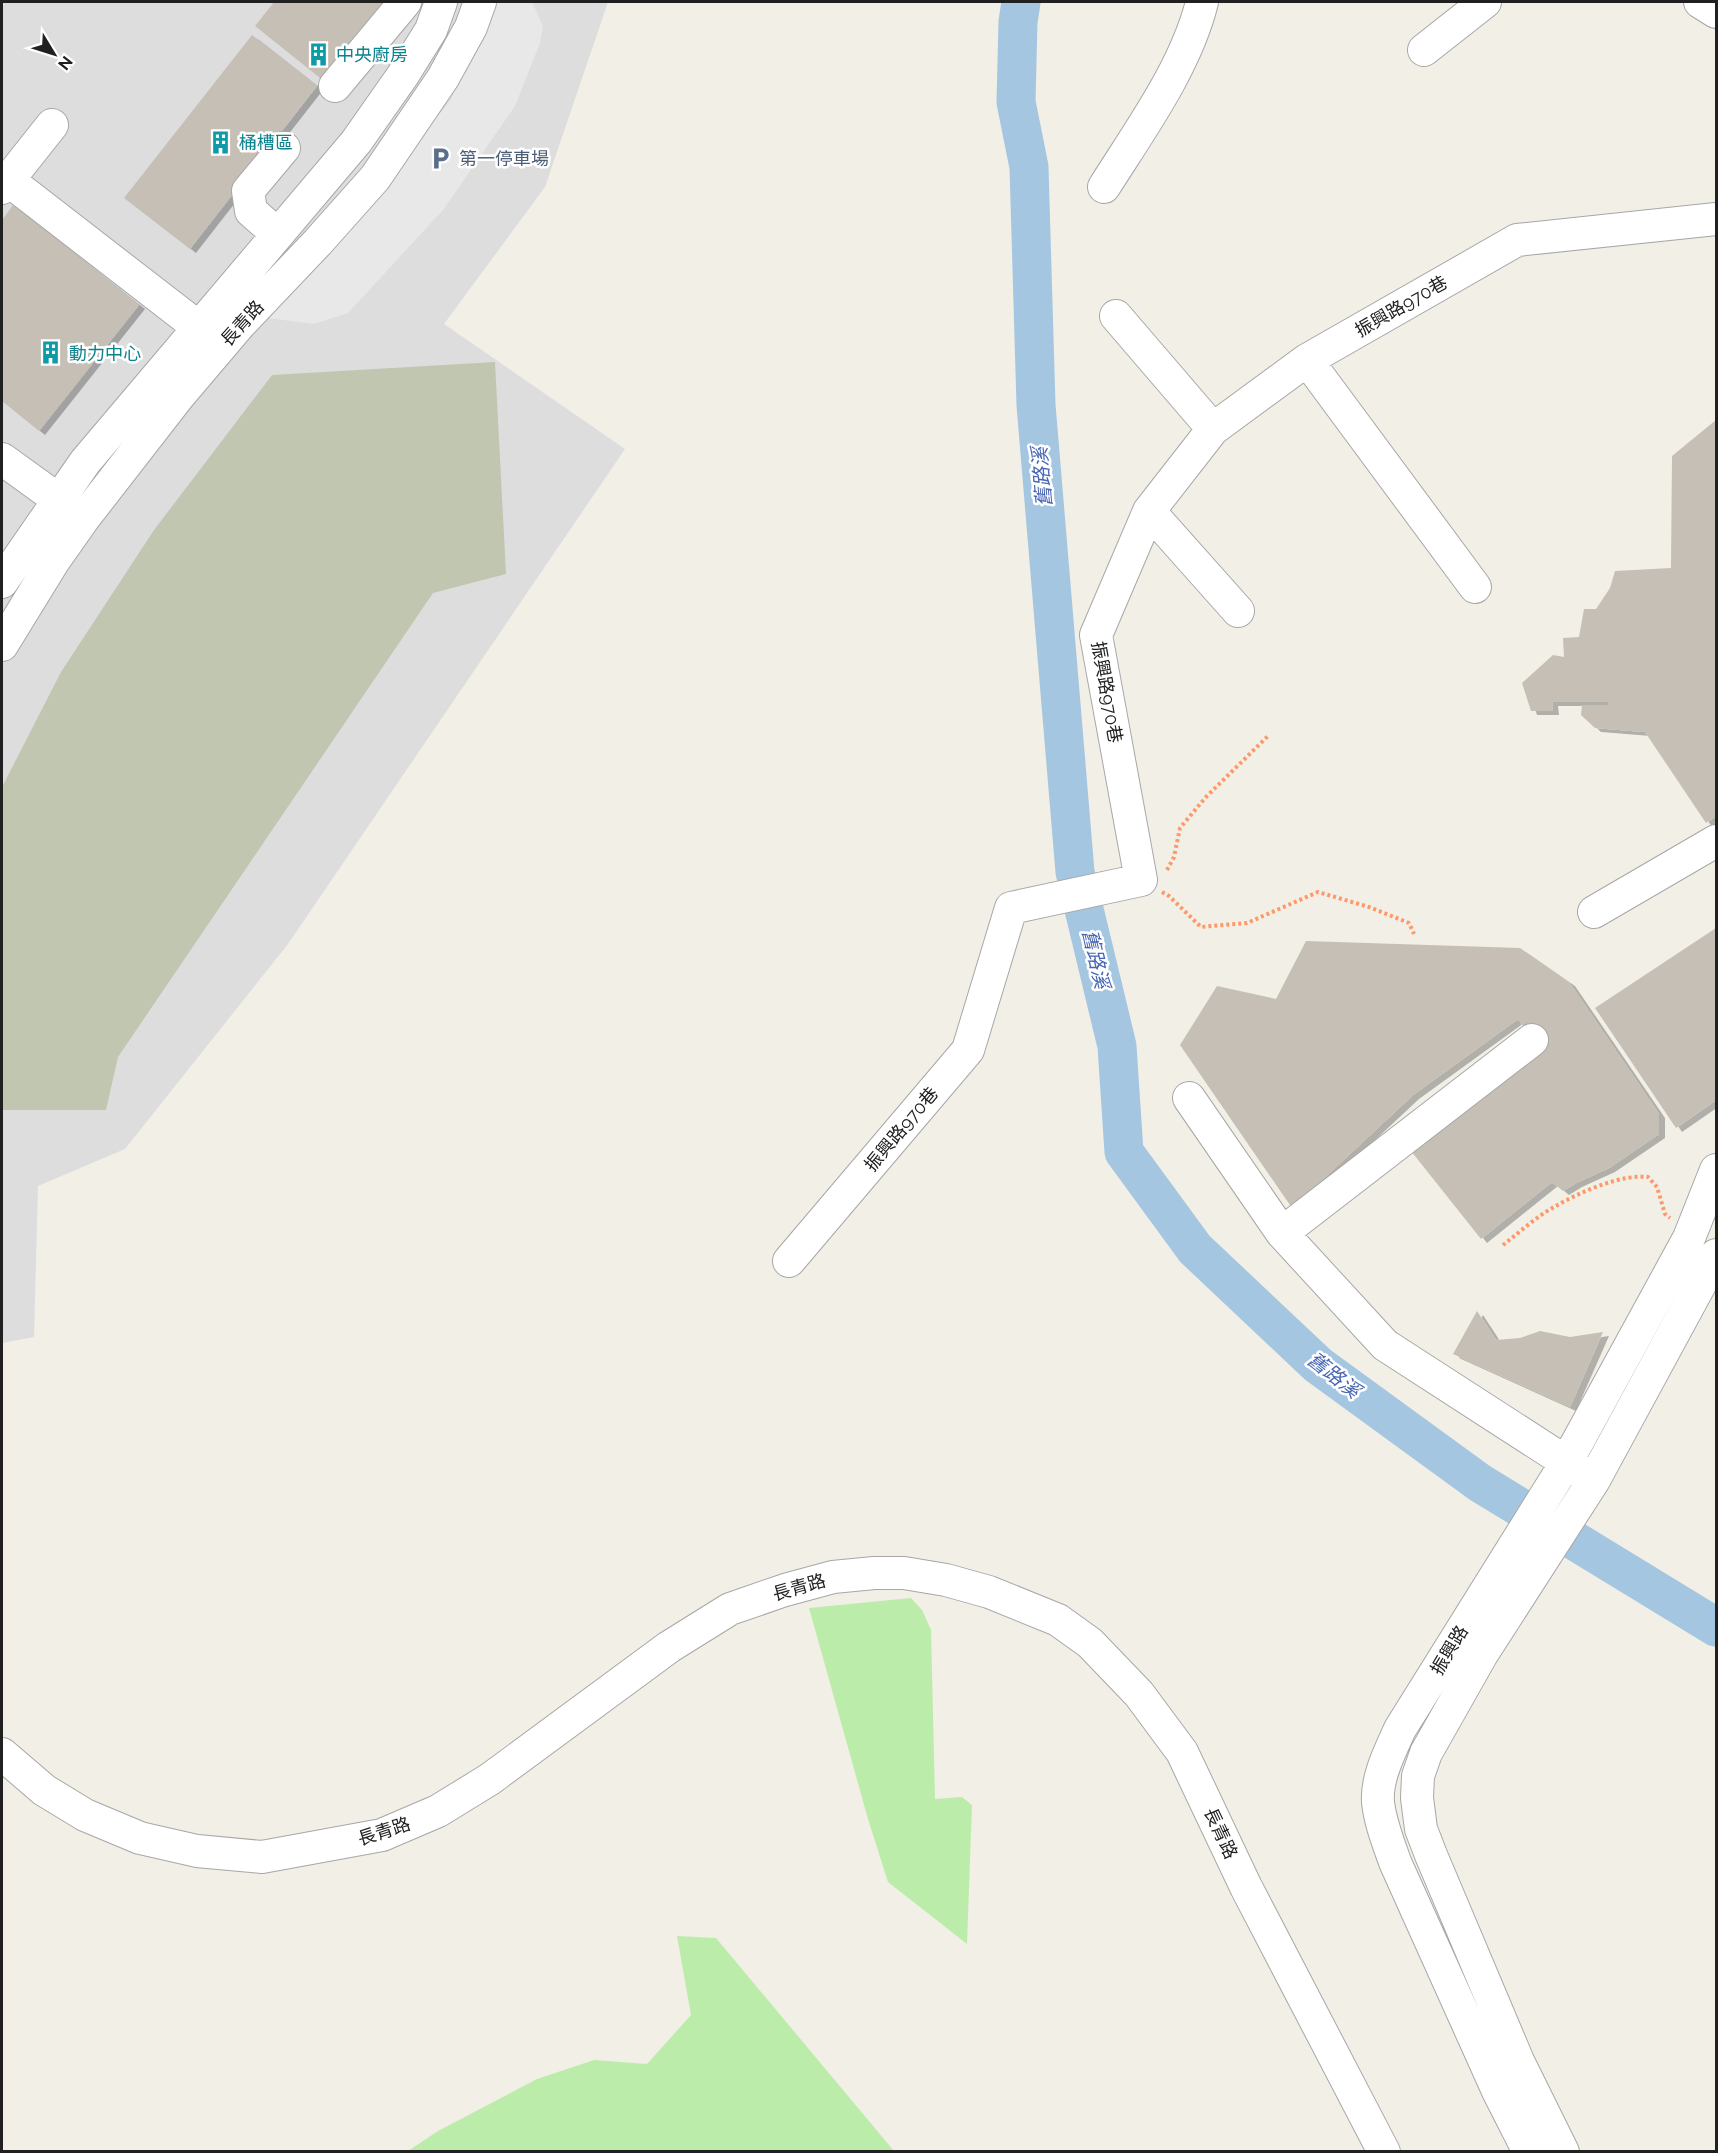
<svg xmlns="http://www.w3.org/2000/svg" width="1718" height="2153" font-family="Raleway,'Noto Sans TC',sans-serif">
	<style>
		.residential { fill: #dedddd }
		.construction { fill: #c1c6b1 }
		.grass { fill: #bcecaa }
		.parking { fill: #e8e8e8 }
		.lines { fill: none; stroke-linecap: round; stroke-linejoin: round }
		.river { stroke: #a5c6e0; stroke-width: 39 }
		.building { fill: #c6bfb5; filter: url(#shadow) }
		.minor-casing { stroke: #a7a7a7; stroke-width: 34 }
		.path { stroke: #ff9868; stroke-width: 4; stroke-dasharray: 3 3; stroke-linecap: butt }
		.minor { stroke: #fff; stroke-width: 32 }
		.labels { text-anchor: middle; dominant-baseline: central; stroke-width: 5; stroke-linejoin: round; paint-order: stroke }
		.culture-label { font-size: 18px; fill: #0d838f; stroke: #fff; text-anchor: start }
		.service-label { font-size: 18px; fill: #4e5e75; stroke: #fff; text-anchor: start }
		.street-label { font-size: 18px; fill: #202020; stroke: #fff }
		.water-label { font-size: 20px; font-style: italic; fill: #4866b4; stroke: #fff }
	</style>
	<defs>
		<filter id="shadow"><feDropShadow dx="6" dy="4" stdDeviation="0" flood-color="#0004"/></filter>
	</defs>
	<rect width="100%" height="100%" fill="#f1efe6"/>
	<path class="residential" d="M 2,2 L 608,2 L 545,187 L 444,324 L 625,449 L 288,944 L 125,1149 L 38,1186 L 34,1337 L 2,1343 Z"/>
	<path class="construction" d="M 495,362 L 506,574 L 433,593 L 118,1057 L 106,1110 L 2,1110 L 2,787 L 61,672 L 154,530 L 272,375 Z"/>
	<path class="grass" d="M 911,1598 L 922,1610 L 931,1630 L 935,1799 L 962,1797 L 972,1805 L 967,1944 L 888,1882 L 868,1819 L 809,1608 Z
		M 677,1936 L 716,1938 L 894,2151 L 408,2151 L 438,2131 L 537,2079 L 594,2060 L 647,2064 L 691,2015 Z"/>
	<path class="parking" d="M 496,2 L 532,2 L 543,26 L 540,43 L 515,106 L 443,210 L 348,313 L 314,324 L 268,318 L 311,271 L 450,101 Z"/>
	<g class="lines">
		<path class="river" d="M 1021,2 L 1018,22 L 1016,102 L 1029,167 L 1036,405 L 1075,872 L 1117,1046 L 1124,1152 L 1195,1249 L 1318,1365 L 1480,1483 L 1716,1627"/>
	</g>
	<path class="building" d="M 274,2 L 389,2 L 325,82 L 255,26 Z
		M 252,35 L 317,86 L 190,249 L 124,198 Z
		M 13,205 L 139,305 L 39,431 L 2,401 L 2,220 Z
		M 1716,420 L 1716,816 L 1706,823 L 1645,732 L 1595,728 L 1581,715 L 1582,705 L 1609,705 L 1608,702 L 1552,702 L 1553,711 L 1531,711 L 1522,683 L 1553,655 L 1564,657 L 1563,638 L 1579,637 L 1584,609 L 1596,609 L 1610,588 L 1615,571 L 1671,568 L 1672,456 Z
		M 1716,928 L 1716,1097 L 1715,1101 L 1676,1128 L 1595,1008 Z
		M 1306,941 L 1520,948 L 1569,982 L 1659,1114 L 1659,1134 L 1609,1168 L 1576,1183 L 1563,1191 L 1552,1182 L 1481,1239 L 1407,1146 L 1538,1047 L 1518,1019 L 1413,1095 L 1292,1208 L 1180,1045 L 1217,986 L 1276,999 Z
		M 1477,1311 L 1496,1340 L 1520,1338 L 1540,1331 L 1570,1337 L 1603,1332 L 1570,1407 L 1453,1354 Z"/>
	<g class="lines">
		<defs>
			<path id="minor" d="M 1700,2 L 1716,12
				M 1424,50 L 1485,2
				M 335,86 L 405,2
				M 8,180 L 198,327
				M 1104,187 C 1140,130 1186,67 1202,2
				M 2,188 L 52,125
				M 277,234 L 251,211 L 248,191 L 284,148
				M 1116,316 L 1213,429
				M 1307,360 L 1475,587
				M 2,459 L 74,511
				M 1149,511 L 1238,611
				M 2,582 L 85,462 L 356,142 L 403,75 L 431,30 L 441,2
				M 2,645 L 53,562 L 84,518 L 178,397 L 240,324 L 318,242 L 375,178 L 443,78 L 471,27 L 480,2
				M 1594,912 L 1716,841
				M 1189,1098 L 1282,1233 L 1385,1345 L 1583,1473
				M 1282,1233 L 1532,1040
				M 789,1261 L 968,1050 L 1011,908 L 1141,880 L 1096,635 L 1149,511 L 1213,429 L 1307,360 L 1517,240 L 1716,219
				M 2,1754 L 44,1790 L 85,1815 L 140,1838 L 197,1851 L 262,1857 L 382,1835 L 438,1811 L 490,1779 L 669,1647 L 730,1609 L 785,1590 L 833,1577 L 874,1573 L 904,1573 L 946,1580 L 989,1592 L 1058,1620 L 1090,1643 L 1139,1694 L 1182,1752 L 1246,1887 L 1384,2152
				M 1529,2152 L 1498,2091 L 1395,1862 C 1388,1842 1380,1822 1378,1802 C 1376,1778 1391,1749 1400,1729 L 1566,1463 L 1689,1238 L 1716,1170
				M 1563,2152 L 1518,2061 L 1431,1855 L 1421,1829 L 1417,1798 L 1418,1776 L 1426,1753 L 1482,1654 L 1594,1480 L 1716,1255"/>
		</defs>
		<use href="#minor" class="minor-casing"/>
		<path class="path" d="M 1167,870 L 1174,857 L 1180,828 L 1206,797 L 1269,735
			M 1162,892 L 1169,896 L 1201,927 L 1247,923 L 1318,892 L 1369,907 L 1409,923 L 1414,934
			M 1503,1245 C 1520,1232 1537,1216 1556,1206 C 1580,1192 1621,1174 1648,1177 L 1657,1187 L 1665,1214 L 1670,1218"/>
		<use href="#minor" class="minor"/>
	</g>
	<defs>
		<symbol id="building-bare" viewBox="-9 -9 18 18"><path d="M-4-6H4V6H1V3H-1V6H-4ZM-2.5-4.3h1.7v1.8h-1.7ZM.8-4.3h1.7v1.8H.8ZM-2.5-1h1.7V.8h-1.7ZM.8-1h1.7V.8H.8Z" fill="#0f9aa8" stroke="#fff" stroke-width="2.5" paint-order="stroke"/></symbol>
		<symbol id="parking-bare" viewBox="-9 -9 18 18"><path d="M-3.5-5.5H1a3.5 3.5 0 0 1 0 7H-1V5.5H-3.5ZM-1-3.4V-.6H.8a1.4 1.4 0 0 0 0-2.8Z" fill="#5c6f8a" stroke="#fff" stroke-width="2.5" paint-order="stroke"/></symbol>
	</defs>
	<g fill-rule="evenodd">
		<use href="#building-bare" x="302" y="38" width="33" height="33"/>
		<use href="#building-bare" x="204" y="126" width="33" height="33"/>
		<use href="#parking-bare" x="424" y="142" width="33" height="33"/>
		<use href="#building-bare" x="34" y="336" width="33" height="33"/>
	</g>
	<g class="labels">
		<g class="culture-label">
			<text x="336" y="54">中央廚房</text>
			<text x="239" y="142">桶槽區</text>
			<text x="69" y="353">動力中心</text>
		</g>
		<g class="service-label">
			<text x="459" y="158">第一停車場</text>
		</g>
		<g class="street-label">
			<text transform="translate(1401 306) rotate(-30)">振興路970巷</text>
			<text transform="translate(242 323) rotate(-48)">長青路</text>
			<text transform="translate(1107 692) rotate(80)">振興路970巷</text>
			<text transform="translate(901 1129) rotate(-50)">振興路970巷</text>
			<text transform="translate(799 1587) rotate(-16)">長青路</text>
			<text transform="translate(1449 1650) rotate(-59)">振興路</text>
			<text transform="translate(384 1831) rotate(-18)">長青路</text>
			<text transform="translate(1221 1833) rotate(65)">長青路</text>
		</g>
		<g class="water-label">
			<text transform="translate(1042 477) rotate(-95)">舊路溪</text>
			<text transform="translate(1096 959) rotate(77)">舊路溪</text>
			<text transform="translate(1334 1375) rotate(38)">舊路溪</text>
		</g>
	</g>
	<rect width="1718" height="2153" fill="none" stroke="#202020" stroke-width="6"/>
	<g transform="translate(54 54) rotate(128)" stroke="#ffffff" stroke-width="4.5" paint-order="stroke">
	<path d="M0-4.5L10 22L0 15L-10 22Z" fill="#202020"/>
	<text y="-9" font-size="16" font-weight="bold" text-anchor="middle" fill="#202020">N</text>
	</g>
</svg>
